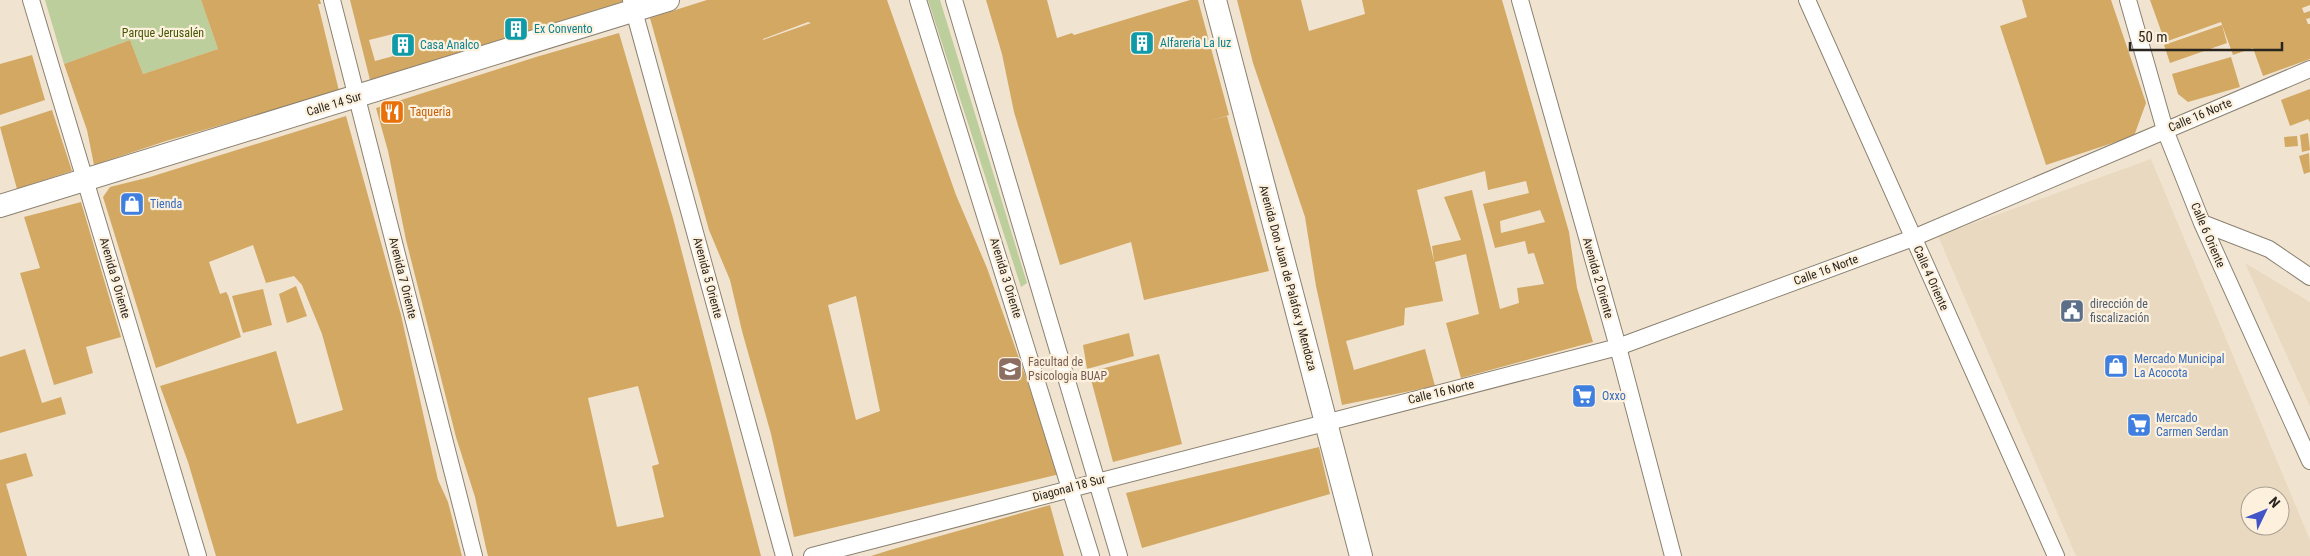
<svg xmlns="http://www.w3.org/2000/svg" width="2310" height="556" font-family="'Roboto Condensed',sans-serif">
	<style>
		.built { fill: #e9d9c0; fill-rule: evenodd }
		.green { fill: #bbce9b }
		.building { fill: #d2a863; fill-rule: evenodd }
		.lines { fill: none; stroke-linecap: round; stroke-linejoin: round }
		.minor-casing { stroke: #8c8170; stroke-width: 18 }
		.secondary-casing { stroke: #8c8170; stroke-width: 24 }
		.minor { stroke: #fff; stroke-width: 16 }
		.secondary { stroke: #fff; stroke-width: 22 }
		.labels { text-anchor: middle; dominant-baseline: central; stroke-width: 4.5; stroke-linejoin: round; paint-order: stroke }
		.culture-label { font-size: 12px; fill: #0d838f; stroke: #fdf1de; text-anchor: start }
		.park-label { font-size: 12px; fill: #445804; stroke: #fdf1de }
		.street-label { font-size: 12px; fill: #2a261f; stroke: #fdf1de }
		.food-label { font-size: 12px; fill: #c56008; stroke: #fdf1de; text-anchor: start }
		.shop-label { font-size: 12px; fill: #366cbe; stroke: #fdf1de; text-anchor: start }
		.service-label { font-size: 12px; fill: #4e5e75; stroke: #fdf1de; text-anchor: start }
		.education-label { font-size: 12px; fill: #785e54; stroke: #fdf1de; text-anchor: start }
	</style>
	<rect width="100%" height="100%" fill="#f0e4d1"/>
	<path class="built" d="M 2151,159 L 2310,540 L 2310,556 L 2076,556 L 1938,236 ZM 2250,496 L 2280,496 L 2280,526 L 2250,526 Z
		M 2245,263 L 2310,302 L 2310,407 Z"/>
	<path class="green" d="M 45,0 L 201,0 L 218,49 L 143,74 L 130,40 L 64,64 Z
		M 928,0 L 940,0 L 1027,283 L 1021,287 Z"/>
	<path class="building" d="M 201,0 L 320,0 L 321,4 L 318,4 L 339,91 L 166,141 L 94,165 L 87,130 L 64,64 L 130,40 L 143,74 L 218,49 Z
		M 350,0 L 622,0 L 622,2 L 370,80 ZM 393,34 L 399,53 L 412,51 L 375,61 L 369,40 Z
		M 707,0 L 887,0 L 956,195 L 987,268 L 1060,474 L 794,537 L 771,434 L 742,331 L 730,280 L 709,230 L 650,18 ZM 808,22 L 811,23 L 763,40 L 763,39 ZM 856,296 L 880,411 L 856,420 L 828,305 Z
		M 986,0 L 1047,0 L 1057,38 L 1072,33 L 1074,35 L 1190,0 L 1198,0 L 1229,115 L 1210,121 L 1227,116 L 1269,271 L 1144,300 L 1131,242 L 1060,265 L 1014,112 L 1002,54 Z
		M 1237,0 L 1301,0 L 1309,31 L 1365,14 L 1362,0 L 1502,0 L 1569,232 L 1577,288 L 1593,342 L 1461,378 L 1446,323 L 1479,314 L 1466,254 L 1435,262 L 1443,301 L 1405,308 L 1404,325 L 1346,341 L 1354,370 L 1425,349 L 1435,386 L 1342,405 L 1316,286 L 1305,217 L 1253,63 ZM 1485,171 L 1488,190 L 1526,181 L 1529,193 L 1483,204 L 1495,248 L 1525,241 L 1528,254 L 1534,253 L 1544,284 L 1517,288 L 1519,303 L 1500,309 L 1472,190 L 1444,197 L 1461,240 L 1432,246 L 1434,261 L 1417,190 ZM 1540,210 L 1545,222 L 1501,233 L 1500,221 Z
		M 2022,0 L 2111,0 L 2146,103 L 2134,136 L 2046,165 L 2000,26 L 2027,17 Z
		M 2150,0 L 2310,0 L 2310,5 L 2302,8 L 2304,13 L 2310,11 L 2310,18 L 2306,19 L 2308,24 L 2310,24 L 2310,59 L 2263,76 L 2253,48 L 2233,55 L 2221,22 L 2165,42 Z
		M 2222,25 L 2227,43 L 2170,63 L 2164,45 Z
		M 619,33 L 673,218 L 761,556 L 488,556 L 486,548 L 475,497 L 456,437 L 406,240 L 388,151 L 376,108 L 536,57 ZM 638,386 L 659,464 L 652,466 L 664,517 L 617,527 L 588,398 Z
		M 32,55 L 45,100 L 0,115 L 0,64 Z
		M 2231,57 L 2240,87 L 2188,102 L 2178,94 L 2172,74 Z
		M 2310,89 L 2310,122 L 2308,119 L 2290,126 L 2281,100 Z
		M 52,110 L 72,171 L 17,189 L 0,127 Z
		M 346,116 L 401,315 L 438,480 L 448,502 L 462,556 L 216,556 L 188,462 L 160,386 L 276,351 L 297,424 L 343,410 L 322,334 L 302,285 L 294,276 L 266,283 L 253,245 L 209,262 L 220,294 L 226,292 L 228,295 L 241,337 L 156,368 L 103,197 L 110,187 L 150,177 Z
		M 2308,133 L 2310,150 L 2302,152 L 2300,135 Z
		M 2297,136 L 2298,146 L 2285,147 L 2284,137 Z
		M 2309,153 L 2310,172 L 2304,174 L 2299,156 Z
		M 81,202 L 121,337 L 86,347 L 93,373 L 54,385 L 20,273 L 40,268 L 24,217 Z
		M 296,286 L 307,316 L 287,323 L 279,294 Z
		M 263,289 L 272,325 L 243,333 L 232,296 Z
		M 1129,333 L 1134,356 L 1087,369 L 1083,345 Z
		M 25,349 L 42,403 L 61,397 L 66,414 L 0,433 L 0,357 Z
		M 1159,354 L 1182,444 L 1113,462 L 1089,372 Z
		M 1319,447 L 1330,494 L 1142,548 L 1126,493 Z
		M 26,453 L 33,476 L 6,484 L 27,556 L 0,556 L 0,460 Z
		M 1050,505 L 1064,556 L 871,556 L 890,550 Z"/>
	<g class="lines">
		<defs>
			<path id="minor" d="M 31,0 L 198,556
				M 332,0 L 474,556
				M 631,0 L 784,556
				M 918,0 L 1091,556
				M 954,0 L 1119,556
				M 1520,0 L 1618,347 L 1673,556
				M 1807,0 L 2056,556
				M 2128,0 L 2165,130 L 2202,223 L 2310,461
				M 2202,223 L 2269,249 L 2310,277
				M 812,556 L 1618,347 L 1913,238 L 2310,69"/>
			<path id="secondary" d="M 1215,0 L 1361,556
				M 0,206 L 668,0"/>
		</defs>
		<use href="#minor" class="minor-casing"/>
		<use href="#secondary" class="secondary-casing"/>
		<use href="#minor" class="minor"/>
		<use href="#secondary" class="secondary"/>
	</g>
	<defs>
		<symbol id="building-square" viewBox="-11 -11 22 22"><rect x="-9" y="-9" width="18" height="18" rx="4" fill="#0f9aa8" stroke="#fdf1de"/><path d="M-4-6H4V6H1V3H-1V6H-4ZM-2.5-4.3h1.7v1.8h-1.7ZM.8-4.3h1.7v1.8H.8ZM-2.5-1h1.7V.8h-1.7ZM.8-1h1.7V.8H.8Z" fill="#fff"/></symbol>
		<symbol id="restaurant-square" viewBox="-11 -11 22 22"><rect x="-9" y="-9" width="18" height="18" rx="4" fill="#e8710a" stroke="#fdf1de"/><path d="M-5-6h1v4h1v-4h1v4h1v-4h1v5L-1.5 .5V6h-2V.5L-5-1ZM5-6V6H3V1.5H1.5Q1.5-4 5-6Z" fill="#fff"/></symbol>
		<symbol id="shop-square" viewBox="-11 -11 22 22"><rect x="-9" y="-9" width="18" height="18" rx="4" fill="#3f7fe0" stroke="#fdf1de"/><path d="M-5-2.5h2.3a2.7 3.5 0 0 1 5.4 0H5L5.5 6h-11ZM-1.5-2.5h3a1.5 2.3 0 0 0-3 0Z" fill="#fff"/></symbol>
		<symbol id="civic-square" viewBox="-11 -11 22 22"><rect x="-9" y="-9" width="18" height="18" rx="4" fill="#5c6f8a" stroke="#fdf1de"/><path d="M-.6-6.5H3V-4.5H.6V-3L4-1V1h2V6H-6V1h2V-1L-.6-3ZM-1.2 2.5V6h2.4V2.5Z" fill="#fff"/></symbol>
		<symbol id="university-square" viewBox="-11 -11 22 22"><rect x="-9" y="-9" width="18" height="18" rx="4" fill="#8d6e63" stroke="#fdf1de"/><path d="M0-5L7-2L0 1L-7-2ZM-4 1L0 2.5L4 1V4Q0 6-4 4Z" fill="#fff"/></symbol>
		<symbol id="supermarket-square" viewBox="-11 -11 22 22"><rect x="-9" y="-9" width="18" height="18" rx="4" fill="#3f7fe0" stroke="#fdf1de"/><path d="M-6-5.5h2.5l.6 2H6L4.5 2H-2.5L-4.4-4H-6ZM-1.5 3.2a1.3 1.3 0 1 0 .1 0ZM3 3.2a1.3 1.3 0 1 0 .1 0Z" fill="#fff"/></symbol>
	</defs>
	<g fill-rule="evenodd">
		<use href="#building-square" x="502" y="15" width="28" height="28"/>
		<use href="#building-square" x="1128" y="29" width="28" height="28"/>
		<use href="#building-square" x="389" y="31" width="28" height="28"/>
		<use href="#restaurant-square" x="378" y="98" width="28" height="28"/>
		<use href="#shop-square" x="118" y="190" width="28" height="28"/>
		<use href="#civic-square" x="2058" y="297" width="28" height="28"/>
		<use href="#shop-square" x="2102" y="352" width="28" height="28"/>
		<use href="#university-square" x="996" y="355" width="28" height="28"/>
		<use href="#supermarket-square" x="1570" y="382" width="28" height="28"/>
		<use href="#supermarket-square" x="2125" y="411" width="28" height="28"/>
	</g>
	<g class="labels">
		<g class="culture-label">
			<text x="534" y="29">Ex Convento</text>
			<text x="1160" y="43">Alfareria La luz</text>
			<text x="420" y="45">Casa Analco</text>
		</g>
		<g class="park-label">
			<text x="163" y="33">Parque Jerusalén</text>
		</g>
		<g class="street-label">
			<text transform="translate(334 104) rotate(-17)">Calle 14 Sur</text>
			<text transform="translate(2200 115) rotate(-23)">Calle 16 Norte</text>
			<text transform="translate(2208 235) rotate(67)">Calle 6 Oriente</text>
			<text transform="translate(1826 270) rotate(-20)">Calle 16 Norte</text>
			<text transform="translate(115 278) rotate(74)">Avenida 9 Oriente</text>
			<text transform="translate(403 278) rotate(76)">Avenida 7 Oriente</text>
			<text transform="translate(708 278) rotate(75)">Avenida 5 Oriente</text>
			<text transform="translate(1006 278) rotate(73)">Avenida 3 Oriente</text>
			<text transform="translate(1288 278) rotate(75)">Avenida Don Juan de Palafox y Mendoza</text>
			<text transform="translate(1598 278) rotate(74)">Avenida 2 Oriente</text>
			<text transform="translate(1931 278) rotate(66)">Calle 4 Oriente</text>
			<text transform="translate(1441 392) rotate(-14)">Calle 16 Norte</text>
			<text transform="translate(1069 488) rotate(-15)">Diagonal 18 Sur</text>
		</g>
		<g class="food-label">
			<text x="410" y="112">Taqueria</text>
		</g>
		<g class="shop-label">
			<text x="150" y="204">Tienda</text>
			<text x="2134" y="359">Mercado Municipal<tspan x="2134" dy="14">La Acocota</tspan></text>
			<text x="1602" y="396">Oxxo</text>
			<text x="2156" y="418">Mercado<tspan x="2156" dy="14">Carmen Serdan</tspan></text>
		</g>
		<g class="service-label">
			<text x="2090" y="304">dirección de<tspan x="2090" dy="14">fiscalización</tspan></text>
		</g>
		<g class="education-label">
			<text x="1028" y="362">Facultad de<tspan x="1028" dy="14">Psicologia BUAP</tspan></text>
		</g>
	</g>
	<g transform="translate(2265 511) rotate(47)"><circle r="24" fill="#fdf1de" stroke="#a9a092"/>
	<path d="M0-4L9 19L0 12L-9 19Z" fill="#4254c8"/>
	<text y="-8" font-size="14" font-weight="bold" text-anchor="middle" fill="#2a261f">N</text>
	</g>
	<path d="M2130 42v8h152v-8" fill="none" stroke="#2a261f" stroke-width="2.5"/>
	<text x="2138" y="42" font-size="15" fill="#2a261f" stroke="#fdf1de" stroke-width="4" paint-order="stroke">50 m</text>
</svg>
